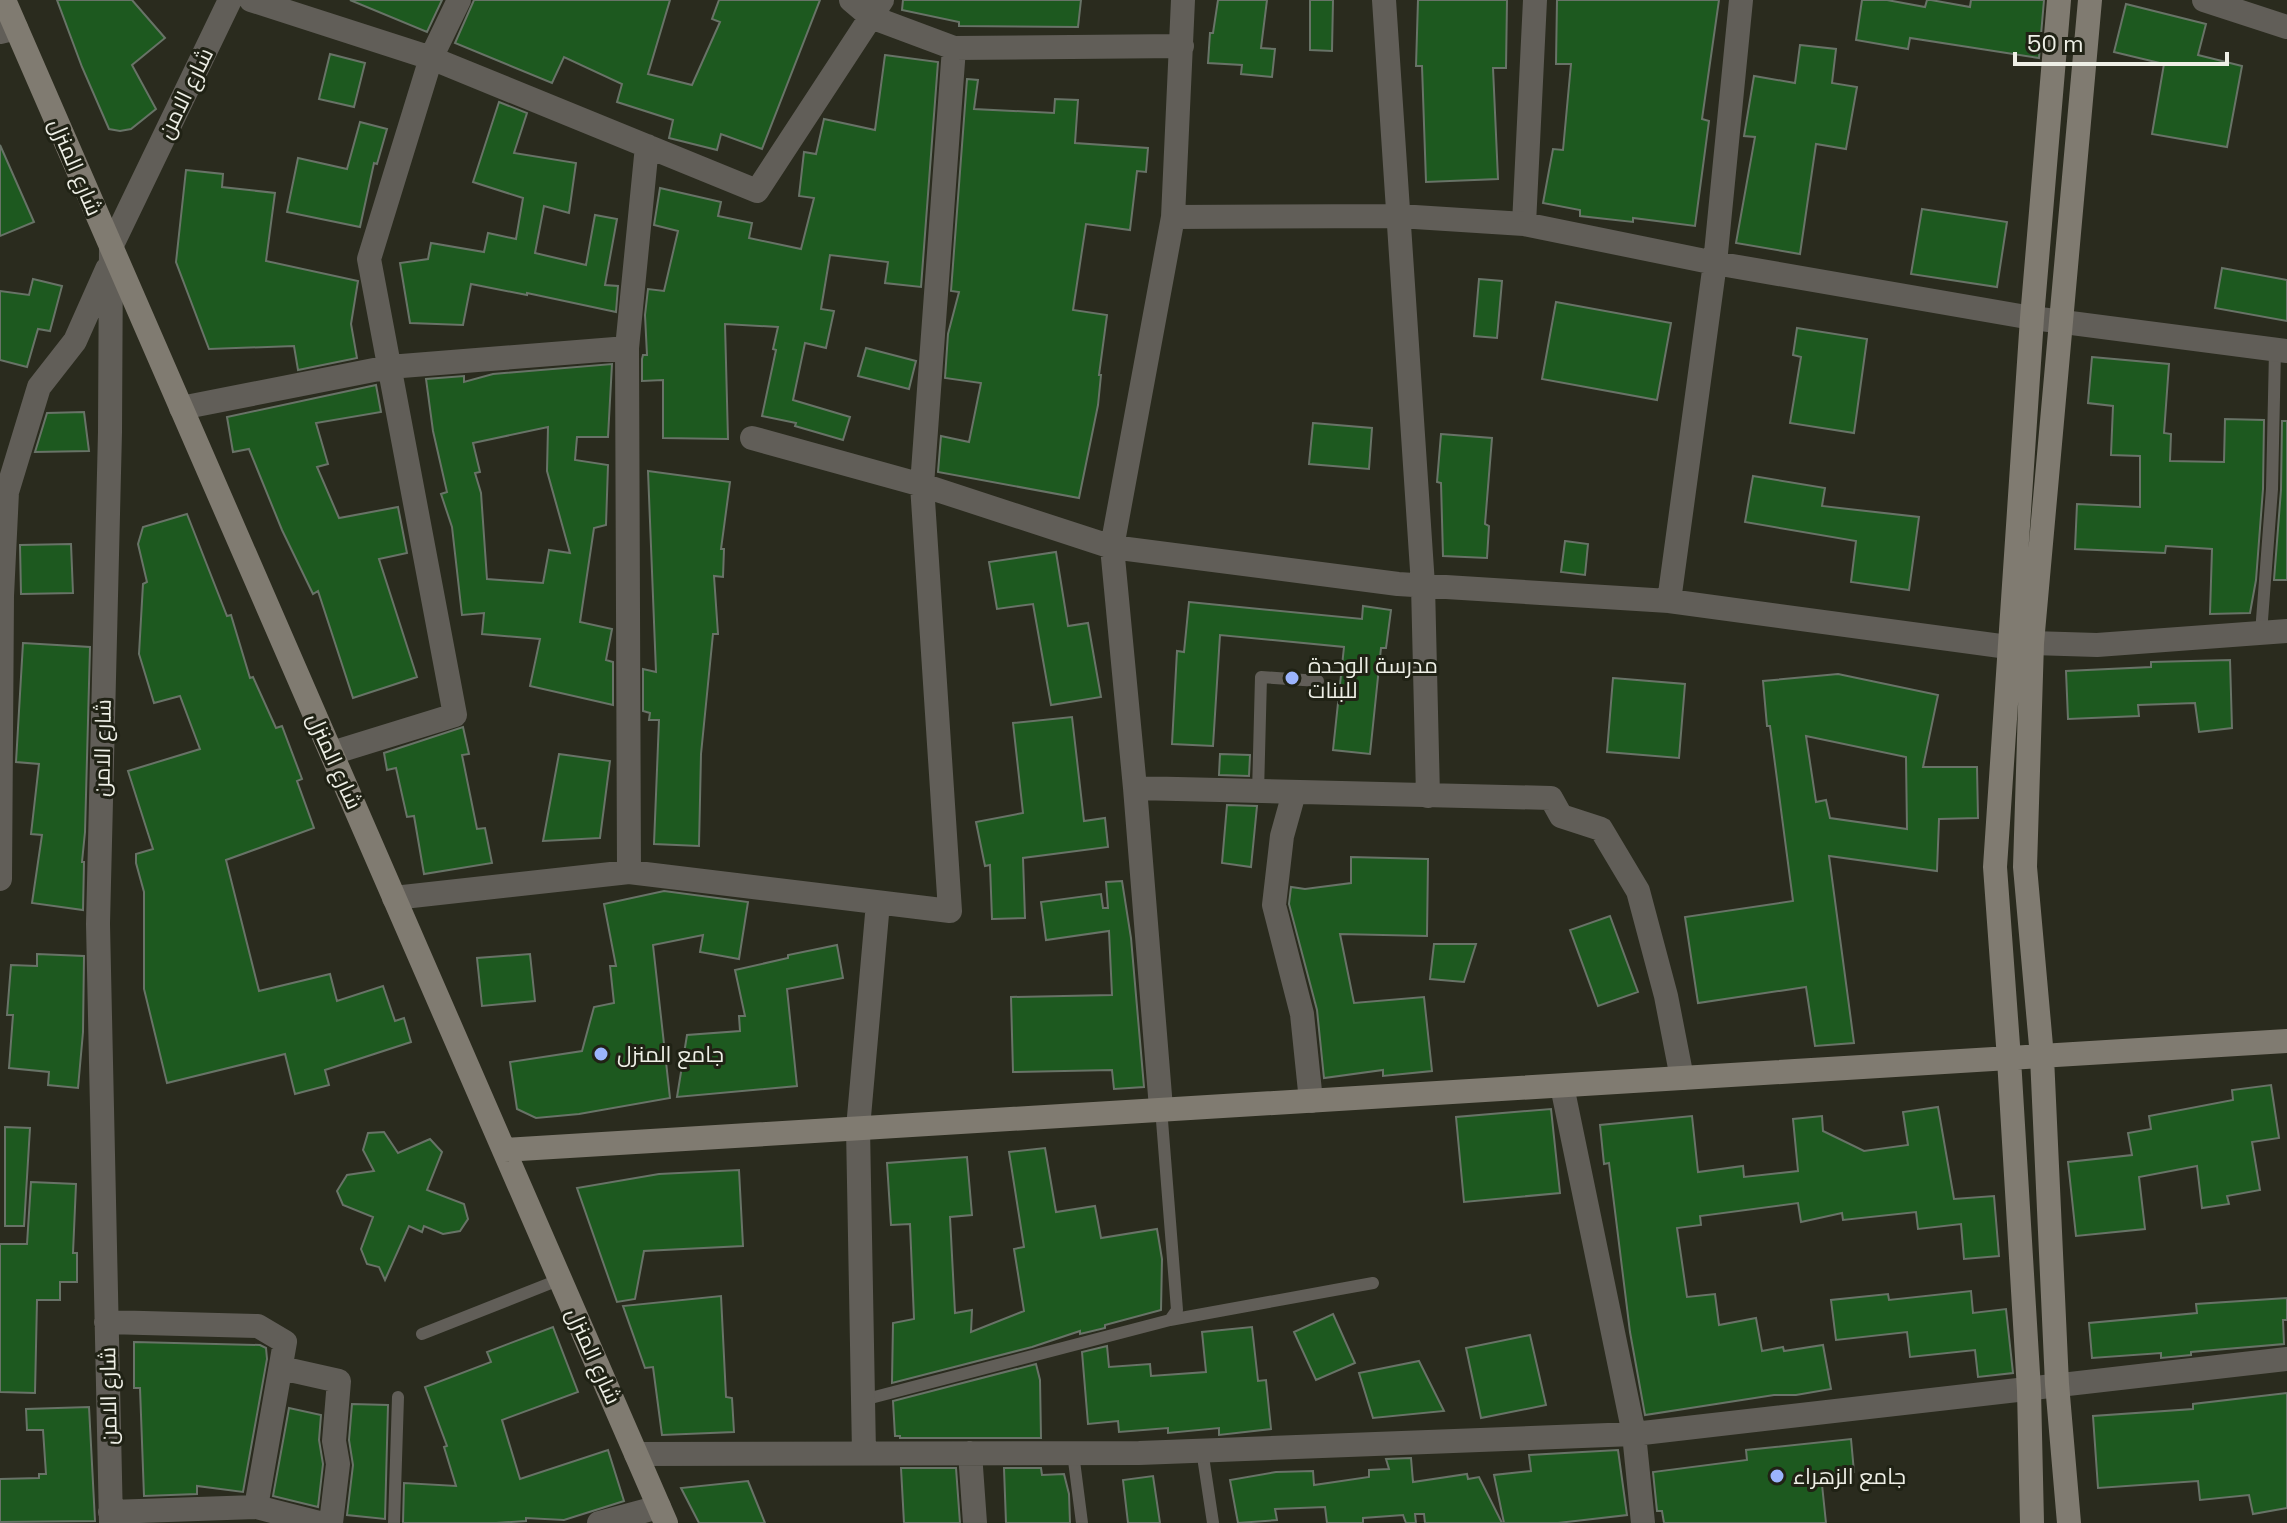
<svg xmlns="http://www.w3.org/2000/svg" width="2287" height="1523" font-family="'Space Grotesk',Cairo,sans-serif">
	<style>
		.building { fill: #1d591f; stroke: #687367; stroke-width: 2; fill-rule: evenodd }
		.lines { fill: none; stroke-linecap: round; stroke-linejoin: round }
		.lane { stroke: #615e58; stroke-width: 12 }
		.street { stroke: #615e58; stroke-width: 24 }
		.secondary { stroke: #807b71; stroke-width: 24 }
		.poi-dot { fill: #9bb4fd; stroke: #202215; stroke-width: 3 }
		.labels { text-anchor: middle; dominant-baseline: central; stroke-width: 6; stroke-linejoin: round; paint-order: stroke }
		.street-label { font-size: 22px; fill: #eeefe6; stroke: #202215 }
		.poi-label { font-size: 22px; fill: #eeefe6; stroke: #202215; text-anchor: start }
	</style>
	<rect width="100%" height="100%" fill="#2a2b1e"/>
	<path class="building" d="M 57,0 L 132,0 L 165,38 L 132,65 L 156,109 L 131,129 L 120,131 L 109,129 L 82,67 Z
		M 350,0 L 442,0 L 427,32 Z
		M 474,0 L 670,0 L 648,74 L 692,85 L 720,22 L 712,19 L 719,0 L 820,0 L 762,149 L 721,134 L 717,150 L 669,138 L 673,120 L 617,102 L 622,84 L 564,57 L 552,83 L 455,43 Z
		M 903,0 L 1081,0 L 1078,27 L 959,26 L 959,22 L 902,10 Z
		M 1218,0 L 1267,0 L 1261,48 L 1275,49 L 1272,77 L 1241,74 L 1242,65 L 1208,63 L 1210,33 L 1213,33 Z
		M 1310,0 L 1333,0 L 1332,51 L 1310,50 Z
		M 1418,0 L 1507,0 L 1506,68 L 1493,68 L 1498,179 L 1426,182 L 1422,66 L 1416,66 Z
		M 1557,0 L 1719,0 L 1702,119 L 1709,121 L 1695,226 L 1633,218 L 1633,222 L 1580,216 L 1580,210 L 1543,203 L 1553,149 L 1563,150 L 1571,64 L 1556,64 Z
		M 1862,0 L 1887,0 L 1925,7 L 1927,0 L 1931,0 L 1970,7 L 1971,0 L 2044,0 L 2039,58 L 1910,38 L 1908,49 L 1856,40 Z
		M 2126,4 L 2206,24 L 2198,55 L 2242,66 L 2227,147 L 2152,134 L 2164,64 L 2114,52 Z
		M 1800,45 L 1836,49 L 1832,83 L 1857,87 L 1846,149 L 1816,144 L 1800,254 L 1736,243 L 1755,137 L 1744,136 L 1754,76 L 1795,83 Z
		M 330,54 L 365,63 L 354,107 L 319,99 Z
		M 885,55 L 938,62 L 921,287 L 885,283 L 888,262 L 830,255 L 821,309 L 834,311 L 826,348 L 805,343 L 793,400 L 850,417 L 843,440 L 795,426 L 796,423 L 762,416 L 776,350 L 773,349 L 778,327 L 725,324 L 728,439 L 663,438 L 663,380 L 642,381 L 642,359 L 643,355 L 647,355 L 645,315 L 648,289 L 664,291 L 678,231 L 654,225 L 660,188 L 721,202 L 718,216 L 752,223 L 749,238 L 801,249 L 814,198 L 799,196 L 804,152 L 816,154 L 824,119 L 875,130 Z
		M 967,79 L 978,80 L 974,109 L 1054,113 L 1055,99 L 1078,100 L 1075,143 L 1148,148 L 1146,172 L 1137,171 L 1130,230 L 1086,224 L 1073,310 L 1107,315 L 1099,375 L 1101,375 L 1098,405 L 1079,498 L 938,472 L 941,436 L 969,442 L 981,383 L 945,378 L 948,334 L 959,292 L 951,291 Z
		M 499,102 L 527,113 L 514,153 L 576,163 L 569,213 L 544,206 L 535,253 L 586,265 L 595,215 L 617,219 L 605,285 L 618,286 L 616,312 L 527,293 L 527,295 L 471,284 L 463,325 L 410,323 L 400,263 L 428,259 L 431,243 L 484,252 L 488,233 L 516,239 L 523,198 L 473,182 Z
		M 360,122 L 387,129 L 377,164 L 374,163 L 360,227 L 287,212 L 298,158 L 347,169 Z
		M 0,145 L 34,222 L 0,236 Z
		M 186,170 L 223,174 L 222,187 L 275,193 L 266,261 L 358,281 L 351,324 L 357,358 L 298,370 L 294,346 L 209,349 L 176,262 Z
		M 1922,209 L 2007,222 L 1997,287 L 1911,274 Z
		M 2222,268 L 2287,280 L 2287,321 L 2215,308 Z
		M 33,279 L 62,286 L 50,331 L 38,329 L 27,367 L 0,360 L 0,291 L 29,295 Z
		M 1479,279 L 1502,281 L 1497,338 L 1474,336 Z
		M 1556,302 L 1671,323 L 1657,400 L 1542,379 Z
		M 1797,328 L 1867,339 L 1854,433 L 1790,423 L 1801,357 L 1793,355 Z
		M 866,348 L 916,361 L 909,389 L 858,376 Z
		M 2092,357 L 2169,364 L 2164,433 L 2171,434 L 2170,461 L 2224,462 L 2225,419 L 2264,420 L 2263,489 L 2256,580 L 2250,613 L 2210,614 L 2212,549 L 2166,546 L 2165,553 L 2075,549 L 2077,504 L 2140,507 L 2140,456 L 2111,455 L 2113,406 L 2088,403 Z
		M 612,364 L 608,437 L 577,437 L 575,460 L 608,465 L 606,525 L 594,528 L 580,622 L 612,629 L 606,660 L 613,662 L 613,705 L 530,686 L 540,639 L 482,634 L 484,613 L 462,615 L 452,527 L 441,494 L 447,492 L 433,431 L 426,379 L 464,376 L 464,382 L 493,374 ZM 548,427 L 547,471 L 570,553 L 549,550 L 543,583 L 487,579 L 481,493 L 475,473 L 480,472 L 473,443 Z
		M 376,385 L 381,412 L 316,423 L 328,464 L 317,467 L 339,518 L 398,507 L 407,553 L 379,559 L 417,677 L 353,698 L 318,591 L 313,594 L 282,530 L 249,449 L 233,452 L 227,417 Z
		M 84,412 L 89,451 L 35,452 L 47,413 Z
		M 2282,421 L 2287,421 L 2287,580 L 2274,580 L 2281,490 Z
		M 1313,423 L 1372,428 L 1369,469 L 1309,464 Z
		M 1441,434 L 1492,438 L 1485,524 L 1489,526 L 1487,558 L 1443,556 L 1441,483 L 1437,482 Z
		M 648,471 L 730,482 L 721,549 L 724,549 L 723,577 L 714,576 L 718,634 L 713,634 L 701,754 L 699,846 L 654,844 L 659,720 L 649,720 L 650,713 L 643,711 L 643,669 L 656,672 Z
		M 1753,476 L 1825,488 L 1822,506 L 1919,517 L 1909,590 L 1851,582 L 1856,541 L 1745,522 Z
		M 187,514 L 227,616 L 231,615 L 250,678 L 253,677 L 276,728 L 282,726 L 302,779 L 297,781 L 314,828 L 226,860 L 259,991 L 330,974 L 337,1001 L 383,986 L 395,1021 L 404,1018 L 411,1042 L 325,1070 L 329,1085 L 295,1094 L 285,1054 L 167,1083 L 144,989 L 144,892 L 136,863 L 136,854 L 153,849 L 128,771 L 200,749 L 180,696 L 154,703 L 139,654 L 143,584 L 147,582 L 138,544 L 143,527 Z
		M 1565,541 L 1588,544 L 1585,575 L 1561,572 Z
		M 71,544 L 73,593 L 21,594 L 20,545 Z
		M 1056,552 L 1068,626 L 1088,623 L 1101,697 L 1051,705 L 1033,604 L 997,609 L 989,562 Z
		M 1189,602 L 1362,619 L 1363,606 L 1391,610 L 1386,648 L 1381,648 L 1370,754 L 1333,750 L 1344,647 L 1220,635 L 1213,746 L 1172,744 L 1177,651 L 1184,652 Z
		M 23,643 L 90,647 L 85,832 L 82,862 L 84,862 L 83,910 L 32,903 L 42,835 L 31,834 L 39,764 L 16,762 Z
		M 2230,660 L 2232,728 L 2199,732 L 2195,703 L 2138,705 L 2139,716 L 2068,719 L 2066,671 L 2151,667 L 2151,662 Z
		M 1838,674 L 1938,695 L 1923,767 L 1977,767 L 1978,818 L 1939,819 L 1937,871 L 1829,856 L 1854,1043 L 1815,1046 L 1806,987 L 1698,1003 L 1685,917 L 1793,901 L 1770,726 L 1767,726 L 1763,681 ZM 1806,736 L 1906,757 L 1907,829 L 1830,818 L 1826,800 L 1816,802 Z
		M 1613,678 L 1685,684 L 1679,758 L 1607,752 Z
		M 1072,717 L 1084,821 L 1105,818 L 1108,847 L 1023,858 L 1025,918 L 992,919 L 990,865 L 985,866 L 976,822 L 1023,813 L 1013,723 Z
		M 463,727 L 469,754 L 462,755 L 477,829 L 485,828 L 492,863 L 424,874 L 414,816 L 407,817 L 396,768 L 387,770 L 384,753 Z
		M 559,754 L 610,761 L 600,838 L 543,841 Z
		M 1220,754 L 1250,755 L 1249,776 L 1219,775 Z
		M 1227,805 L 1257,806 L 1251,867 L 1222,863 Z
		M 1351,857 L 1428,859 L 1427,936 L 1340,934 L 1354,1003 L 1424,997 L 1432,1071 L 1383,1076 L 1383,1070 L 1324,1078 L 1317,1010 L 1289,904 L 1291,887 L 1305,889 L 1351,883 Z
		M 1122,881 L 1131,938 L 1144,1087 L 1114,1089 L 1112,1070 L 1013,1072 L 1011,997 L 1112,995 L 1109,931 L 1046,940 L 1041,902 L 1101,894 L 1103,908 L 1108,908 L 1106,882 Z
		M 664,891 L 748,902 L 739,959 L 700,952 L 703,935 L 653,945 L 670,1098 L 579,1114 L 536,1118 L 517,1109 L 510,1062 L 582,1051 L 594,1007 L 614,1003 L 610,966 L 616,966 L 604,904 Z
		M 1610,916 L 1638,992 L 1598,1006 L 1570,930 Z
		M 1434,944 L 1476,944 L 1464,982 L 1430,979 Z
		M 837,945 L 843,978 L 787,989 L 797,1086 L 677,1097 L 687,1035 L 740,1031 L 739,1016 L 745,1016 L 735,970 L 788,958 L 788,955 Z
		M 37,954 L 84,956 L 83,1032 L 78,1088 L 48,1085 L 49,1072 L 9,1068 L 13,1015 L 7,1015 L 11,965 L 37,966 Z
		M 530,954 L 535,1001 L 482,1006 L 477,958 Z
		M 2271,1085 L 2279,1138 L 2252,1142 L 2260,1190 L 2227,1196 L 2229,1204 L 2202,1208 L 2197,1166 L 2139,1177 L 2145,1229 L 2076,1236 L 2068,1162 L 2132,1155 L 2128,1133 L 2151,1129 L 2149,1116 L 2233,1100 L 2232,1090 Z
		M 1938,1107 L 1954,1199 L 1994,1196 L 1999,1256 L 1964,1259 L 1961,1224 L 1918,1229 L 1916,1212 L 1843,1220 L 1842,1213 L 1801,1222 L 1798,1203 L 1700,1216 L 1701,1225 L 1677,1228 L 1687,1297 L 1715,1294 L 1719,1325 L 1756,1318 L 1762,1351 L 1783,1347 L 1784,1351 L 1823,1345 L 1831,1389 L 1796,1395 L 1774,1395 L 1645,1415 L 1630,1332 L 1609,1163 L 1604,1164 L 1600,1125 L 1692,1116 L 1698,1172 L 1743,1166 L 1744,1177 L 1798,1171 L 1793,1119 L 1822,1116 L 1823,1131 L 1864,1151 L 1908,1145 L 1903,1112 Z
		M 1551,1109 L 1560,1193 L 1464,1202 L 1456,1117 Z
		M 5,1127 L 30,1128 L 24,1226 L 5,1226 Z
		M 384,1132 L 398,1153 L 430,1139 L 442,1152 L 427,1190 L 464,1204 L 468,1219 L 460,1231 L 443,1234 L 424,1226 L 422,1232 L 409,1226 L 385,1280 L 379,1267 L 367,1264 L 361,1249 L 373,1217 L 343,1205 L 337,1191 L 347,1175 L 374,1171 L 363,1150 L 368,1133 Z
		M 1045,1148 L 1056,1212 L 1095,1206 L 1101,1238 L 1157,1229 L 1162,1259 L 1161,1310 L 1105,1325 L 1105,1328 L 1080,1334 L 1080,1331 L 1032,1347 L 892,1383 L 893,1323 L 914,1319 L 910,1224 L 891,1225 L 887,1163 L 967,1157 L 972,1215 L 950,1217 L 955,1313 L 972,1310 L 971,1332 L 1024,1311 L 1014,1249 L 1024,1247 L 1009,1152 Z
		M 739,1170 L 743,1246 L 644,1251 L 635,1299 L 617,1302 L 577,1188 L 659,1174 Z
		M 31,1182 L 76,1184 L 73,1253 L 77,1253 L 77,1282 L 60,1282 L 60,1300 L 37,1300 L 35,1393 L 0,1392 L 0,1244 L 27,1244 Z
		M 1971,1291 L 1973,1313 L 2006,1309 L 2013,1373 L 1978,1377 L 1975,1350 L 1910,1357 L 1907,1332 L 1836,1340 L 1831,1300 L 1888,1294 L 1889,1300 Z
		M 721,1296 L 726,1397 L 732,1398 L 734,1432 L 662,1435 L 653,1367 L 645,1368 L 623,1306 Z
		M 2287,1298 L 2287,1320 L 2283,1320 L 2284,1344 L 2191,1352 L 2191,1355 L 2161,1358 L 2161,1353 L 2092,1358 L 2089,1323 L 2197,1313 L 2196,1304 Z
		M 1333,1314 L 1355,1363 L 1316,1380 L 1294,1332 Z
		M 553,1327 L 578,1392 L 502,1420 L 520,1479 L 608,1450 L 624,1501 L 564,1520 L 526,1518 L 526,1521 L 496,1523 L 403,1523 L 404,1483 L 456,1486 L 444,1447 L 447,1446 L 425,1387 L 491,1362 L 487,1352 Z
		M 1252,1327 L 1258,1381 L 1266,1380 L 1271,1429 L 1219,1435 L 1219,1428 L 1168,1433 L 1168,1428 L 1119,1432 L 1118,1421 L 1088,1424 L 1082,1352 L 1107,1346 L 1109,1367 L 1150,1364 L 1151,1376 L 1206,1372 L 1202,1332 Z
		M 1530,1335 L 1546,1405 L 1481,1418 L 1466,1348 Z
		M 134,1342 L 260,1345 L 266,1348 L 267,1359 L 243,1492 L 197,1486 L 197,1494 L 144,1496 L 140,1388 L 134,1388 Z
		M 1419,1361 L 1444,1411 L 1373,1418 L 1359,1373 Z
		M 1036,1364 L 1040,1380 L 1041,1438 L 900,1438 L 900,1436 L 895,1436 L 893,1401 Z
		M 2287,1393 L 2287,1508 L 2253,1514 L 2249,1495 L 2200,1500 L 2198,1481 L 2098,1488 L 2093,1416 L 2193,1409 L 2193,1404 Z
		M 352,1404 L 388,1405 L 385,1519 L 347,1515 L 353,1465 L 349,1440 Z
		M 89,1407 L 95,1521 L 0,1522 L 0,1479 L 39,1478 L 39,1474 L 46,1474 L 43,1430 L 27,1430 L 26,1409 Z
		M 289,1408 L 321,1415 L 319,1440 L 323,1464 L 318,1507 L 273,1496 Z
		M 1851,1439 L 1854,1472 L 1821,1475 L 1826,1523 L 1664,1523 L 1662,1511 L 1657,1511 L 1653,1472 L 1747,1460 L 1746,1450 Z
		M 1618,1450 L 1627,1515 L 1558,1523 L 1504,1523 L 1494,1475 L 1531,1471 L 1529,1455 Z
		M 1411,1458 L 1413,1482 L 1467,1474 L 1468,1479 L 1479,1477 L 1502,1523 L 1425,1523 L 1424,1514 L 1415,1514 L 1416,1523 L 1406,1523 L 1403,1515 L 1363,1518 L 1363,1523 L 1327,1523 L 1325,1507 L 1275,1509 L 1277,1520 L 1238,1523 L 1230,1480 L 1276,1472 L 1313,1471 L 1314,1485 L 1369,1477 L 1369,1470 L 1389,1469 L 1386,1459 Z
		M 901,1468 L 956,1468 L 960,1523 L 904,1523 Z
		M 1004,1468 L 1041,1468 L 1042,1475 L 1064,1474 L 1069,1494 L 1070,1523 L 1006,1523 Z
		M 1153,1476 L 1160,1523 L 1128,1523 L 1123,1480 Z
		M 748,1481 L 765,1523 L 699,1523 L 681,1488 Z"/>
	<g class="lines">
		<path class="lane" d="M 2261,633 L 2272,489 L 2275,351
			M 1258,793 L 1261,677 L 1318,681
			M 1161,1108 L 1177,1310 L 1170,1320
			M 422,1334 L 561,1279
			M 863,1400 L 1170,1320 L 1373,1283
			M 1202,1450 L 1213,1523
			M 1073,1453 L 1082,1523
			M 394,1523 L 398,1397"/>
		<path class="street" d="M 251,0 L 431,58 L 459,0
			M 851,0 L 871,17 L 954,48 L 1182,46
			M 1384,0 L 1423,585 L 1428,796
			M 2204,0 L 2287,27
			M 0,32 L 16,28
			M 1173,217 L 1399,216 L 1524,224 L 1715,263 L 2032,318 L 2287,351
			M 1524,224 L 1535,0
			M 181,408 L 389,367 L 627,348
			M 752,438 L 922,485 L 1112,547 L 1398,584 L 1669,601 L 2008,647 L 2032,643 L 2097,645 L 2287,631
			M 1669,601 L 1715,263 L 1741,0
			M 332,753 L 455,715 L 369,259 L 431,58 L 757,191 L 882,0
			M 1135,788 L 1551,798 L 1561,816 L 1601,829 L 1638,891 L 1666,996 L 1682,1078
			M 1294,793 L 1282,836 L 1274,905 L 1302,1014 L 1311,1101
			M 629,872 L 950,911 L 922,485 L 954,48
			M 0,879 L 2,596 L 7,492 L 39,387 L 75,341 L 107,269
			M 394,898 L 629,872 L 627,348 L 647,146
			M 1562,1086 L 1634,1434 L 1643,1523
			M 1161,1108 L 1135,788 L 1112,547 L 1173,217 L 1183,0
			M 106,1322 L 258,1326 L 285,1342 L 256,1507
			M 281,1368 L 339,1381 L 334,1441 L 338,1464 L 331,1523
			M 864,1453 L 858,1128 L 878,903
			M 970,1453 L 975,1523
			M 636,1454 L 1139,1453 L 1634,1434 L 2287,1359
			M 110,1512 L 256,1507 L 319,1523
			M 111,1523 L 98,924 L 110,432 L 111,247 L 230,0
			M 599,1523 L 659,1507"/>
		<path class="secondary" d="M 4,0 L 666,1523
			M 504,1150 L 2287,1041
			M 2032,1523 L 2029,1390 L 2009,1059 L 1995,867 L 2032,318 L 2059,0
			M 2069,1523 L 2057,1384 L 2042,1057 L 2025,867 L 2032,643 L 2090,0"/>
	</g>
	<g class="poi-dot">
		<circle cx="1292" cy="678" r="8"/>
		<circle cx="601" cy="1054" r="8"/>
		<circle cx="1777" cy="1476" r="8"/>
	</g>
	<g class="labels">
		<g class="street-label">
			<text transform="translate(185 93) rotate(-64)">شارع الامن</text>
			<text transform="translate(76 167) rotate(67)">شارع المنزل</text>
			<text transform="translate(102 748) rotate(-89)">شارع الامن</text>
			<text transform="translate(335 761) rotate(66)">شارع المنزل</text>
			<text transform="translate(594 1356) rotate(66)">شارع المنزل</text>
			<text transform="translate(108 1396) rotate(-91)">شارع الامن</text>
		</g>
		<g class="poi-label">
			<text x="1308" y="665">مدرسة الوحدة<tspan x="1308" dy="25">للبنات</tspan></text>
			<text x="617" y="1054">جامع المنزل</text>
			<text x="1793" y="1476">جامع الزهراء</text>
		</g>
	</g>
	<path d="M2015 52v12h212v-12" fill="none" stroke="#eeefe6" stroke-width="4"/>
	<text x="2027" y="52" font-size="24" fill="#eeefe6" stroke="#202215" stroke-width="6" paint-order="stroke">50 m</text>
</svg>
